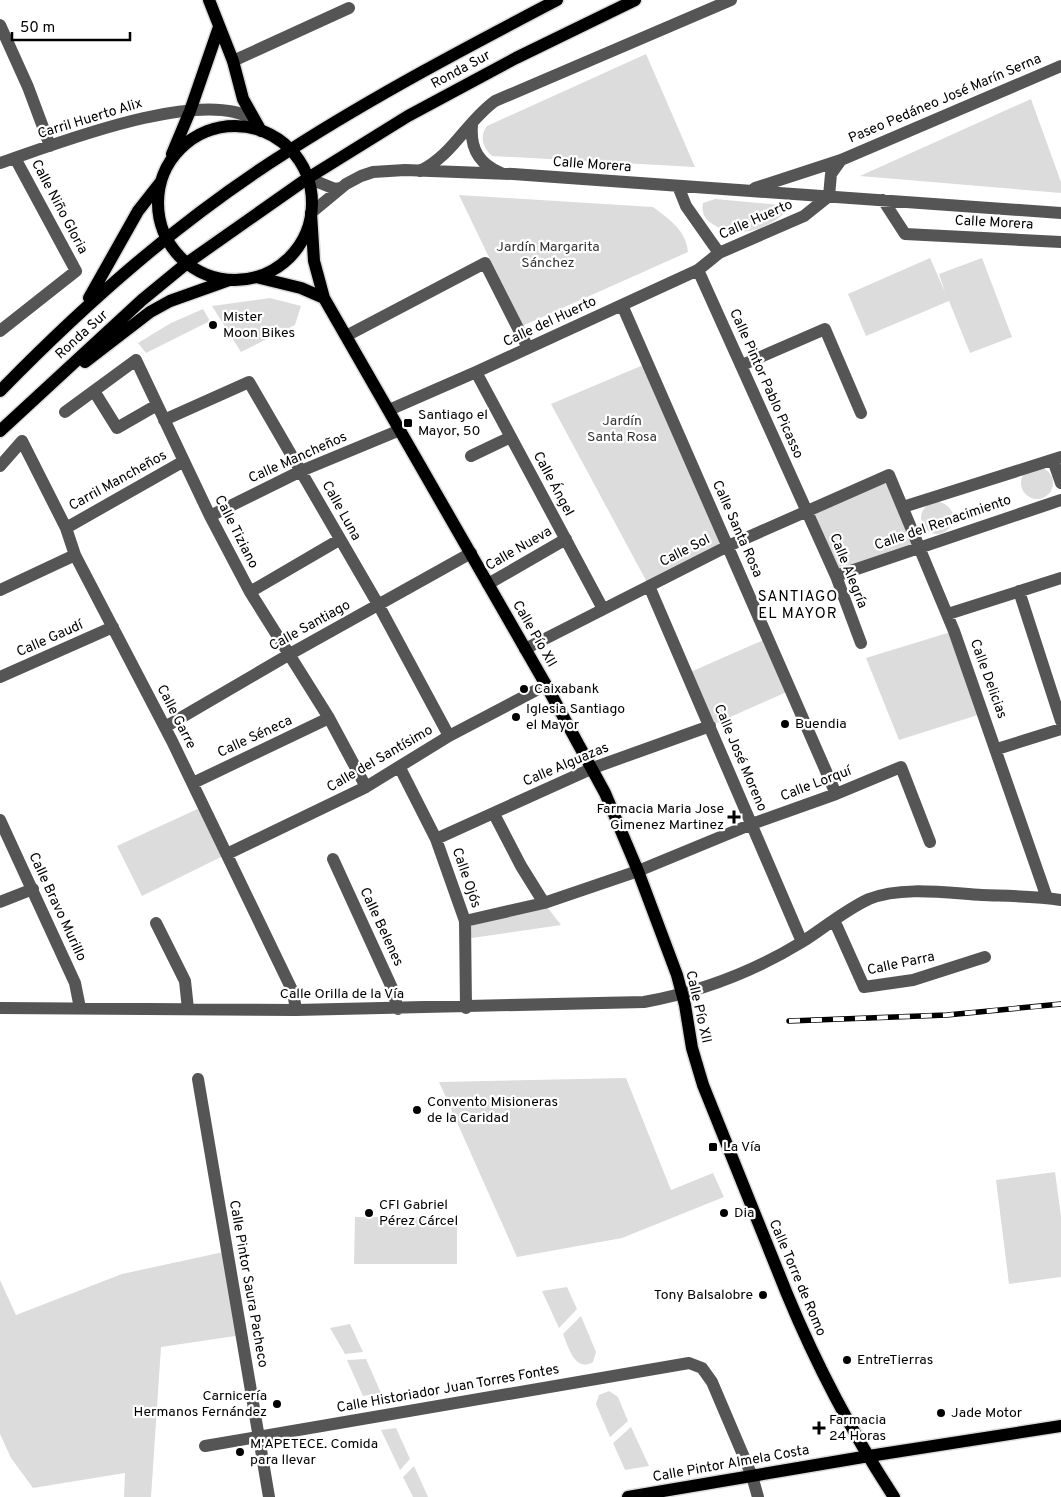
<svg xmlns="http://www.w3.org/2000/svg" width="1061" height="1497" font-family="Overpass,sans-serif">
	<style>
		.green { fill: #dcdcdc }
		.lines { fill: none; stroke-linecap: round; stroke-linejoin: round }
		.major-casing { stroke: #dbdbdb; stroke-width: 15 }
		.minor { stroke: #555; stroke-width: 12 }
		.major { stroke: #000; stroke-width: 12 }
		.rail-casing { stroke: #000; stroke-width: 5.5 }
		.rail { stroke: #fff; stroke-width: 4; stroke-dasharray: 11; stroke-linecap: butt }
		.poi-dot { fill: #000; stroke: #fff; stroke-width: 2 }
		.labels { text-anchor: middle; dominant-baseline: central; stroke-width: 4.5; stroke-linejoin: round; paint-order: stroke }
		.street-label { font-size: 14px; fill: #000; stroke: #fff }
		.park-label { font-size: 14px; fill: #333; stroke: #fff }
		.poi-label { font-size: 14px; fill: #000; stroke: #fff; text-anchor: start }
		.neighbourhood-label { font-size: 15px; letter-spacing: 1px; fill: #000; stroke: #fff }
	</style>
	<rect width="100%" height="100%" fill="#fff"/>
	<path class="green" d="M 646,54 L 695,167 L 492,156 C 483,148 479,136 487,126 Z
		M 1031,99 L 1061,182 L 1061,193 L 860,176 Z
		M 459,195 L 653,207 C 669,219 686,230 688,252 L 522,326 Z
		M 715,199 L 791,206 C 774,228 739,240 714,225 C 705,220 701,213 703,203 Z
		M 930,258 L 945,292 L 939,274 L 982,258 L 1012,337 L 970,353 L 949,301 L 866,336 L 848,294 Z
		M 270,298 L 301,306 L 295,325 L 241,352 L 212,306 Z
		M 203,309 L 210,321 L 146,353 L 138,343 L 171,323 Z
		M 648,363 L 728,546 L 649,586 L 551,404 Z
		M1021 483a16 16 0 1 1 32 0a16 16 0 1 1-32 0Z
		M 889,475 L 920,546 L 836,576 L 806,510 Z
		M921 518a16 16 0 1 1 32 0a16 16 0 1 1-32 0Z
		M 954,631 L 984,713 L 899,740 L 866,658 Z
		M 768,638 L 791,690 L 710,726 L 688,673 Z
		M 204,806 L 227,854 L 142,896 L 117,846 Z
		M 544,903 L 561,925 L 465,939 L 465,921 Z
		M 626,1078 L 671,1190 L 713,1173 L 724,1197 L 622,1238 L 517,1257 L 439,1082 Z
		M 1055,1172 L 1061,1216 L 1061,1277 L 1009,1284 L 996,1180 Z
		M 355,1217 L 457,1217 L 457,1264 L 354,1264 Z
		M 228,1251 L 242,1335 L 161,1347 L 151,1497 L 124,1497 L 125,1473 L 33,1488 L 11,1458 L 0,1434 L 0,1280 L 16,1315 L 122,1274 Z
		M 567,1287 L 577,1309 L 559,1328 L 542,1291 Z
		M 581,1316 L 596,1352 L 593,1362 C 575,1373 568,1346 563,1334 Z
		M 350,1324 L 363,1352 L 345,1354 L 330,1328 Z
		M 366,1359 L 381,1393 L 363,1396 L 347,1360 Z
		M 609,1391 L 618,1397 L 628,1421 L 610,1437 L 596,1404 L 599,1395 Z
		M 631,1427 L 649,1466 L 625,1470 L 613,1443 Z
		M 396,1428 L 410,1459 L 400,1470 L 381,1430 Z
		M 414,1466 L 428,1497 L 413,1497 L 403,1477 Z"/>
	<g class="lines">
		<defs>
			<path id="major" d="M 209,0 L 233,61 L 243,99 L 261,131
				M158 203a77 77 0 1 1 154 0a77 77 0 1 1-154 0Z
				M 172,154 L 190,111 L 219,27
				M 311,213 L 314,261 L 324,298 L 546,685 L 605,793 L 638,871 L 677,975 L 685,1005 L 692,1048 L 703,1085 L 787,1294 C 816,1364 852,1433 894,1497
				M 256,277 L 301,288 L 324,298
				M 89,298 L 138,211 L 160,183
				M 85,362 L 150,312 L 170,301 L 229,280
				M 0,391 C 89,300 182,218 290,150 C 376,95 467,47 557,0
				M 0,431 L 142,300 L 187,263 L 308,178 L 408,116 L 516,58 L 635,0
				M 628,1497 L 869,1456 L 1061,1426"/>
		</defs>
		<use href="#major" class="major-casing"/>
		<path class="minor" d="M 0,25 L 28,87 L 50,146
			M 233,61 L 349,8
			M 472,125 C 470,149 479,164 501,173
			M 0,163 C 56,144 200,87 253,119
			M 420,171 C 453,155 466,122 495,101 L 731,0
			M 308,178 L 335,189 L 341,188
			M 678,186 L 686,206 L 719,253
			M 755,188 L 841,160 L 1061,66
			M 829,196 L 831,174 L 841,160
			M 883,200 L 905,234 L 1061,242
			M 311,213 L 346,184 L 361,176 L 373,172 L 405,170 L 513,174 L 1061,213
			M 698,270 L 836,576 L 861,643
			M 622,305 L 836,794
			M 0,331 L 76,271 L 15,158
			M 346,336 L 485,263 L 528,348
			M 742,365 L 825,329 L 861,413
			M 476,372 L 603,609
			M 94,391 L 117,428 L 157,405
			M 389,410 L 476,372 L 698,270 L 719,253 L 804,216 L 829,196
			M 65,412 L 136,360 L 210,516 L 250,592 L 329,718 L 366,787
			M 164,420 L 249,382 L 379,606 L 449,736
			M 471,456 L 511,437
			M 1053,460 L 1061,483
			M 0,466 L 22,441 L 66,528 L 75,555 L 172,741 L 293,992 L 296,1010
			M 903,507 L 1061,457
			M 210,516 L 301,471 L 400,430
			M 66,528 L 184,461
			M 836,576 L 1061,500
			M 488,584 L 566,539
			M 649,586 L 802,942
			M 0,590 L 75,555
			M 1019,591 L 1061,721
			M 250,592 L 339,540
			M 948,614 L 1061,578
			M 525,649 L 728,546 L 889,475 L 954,631 L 1047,898
			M 0,677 L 113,627
			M 165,727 L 290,654 L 471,553
			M 997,749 L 1061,729
			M 400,768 L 436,839 L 465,921 L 466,1008
			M 193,783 L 329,718
			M 494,814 L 521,866 L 544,903
			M 0,820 L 75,983 L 80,1008
			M 436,839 L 593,768 L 710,726
			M 227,854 L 366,787 L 449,736 L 546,685
			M 333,859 L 392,988 L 398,1009
			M 0,902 L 33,889
			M 834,920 L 864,987 L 913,980 L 985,957
			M 465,921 L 544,903 L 638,871 L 752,824 L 836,794 L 901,767 L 930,842
			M 156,923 L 185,981 L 188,1009
			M 0,1008 L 296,1010 L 644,1002 C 700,992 753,972 802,942 C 824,928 845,910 869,899 C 902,886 947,893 982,895 C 1008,896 1035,896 1061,900
			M 198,1079 L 269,1497
			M 205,1446 L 689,1363 L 702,1368 L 712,1382 L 752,1476 L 758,1497"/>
		<use href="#major" class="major"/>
		<defs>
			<path id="rail" d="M 789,1021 L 947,1015 L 1061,1004"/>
		</defs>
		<use href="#rail" class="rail-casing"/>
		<use href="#rail" class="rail"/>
	</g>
	<g class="poi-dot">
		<circle cx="213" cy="325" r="5"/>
		<rect x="403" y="418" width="10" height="10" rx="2.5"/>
		<circle cx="524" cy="689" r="5"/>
		<circle cx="516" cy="717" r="5"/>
		<circle cx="785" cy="724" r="5"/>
		<path d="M731.5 809.5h5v5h5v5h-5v5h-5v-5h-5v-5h5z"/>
		<circle cx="417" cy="1110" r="5"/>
		<rect x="708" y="1142" width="10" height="10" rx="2.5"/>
		<circle cx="369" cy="1213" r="5"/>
		<circle cx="724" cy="1213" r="5"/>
		<circle cx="763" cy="1295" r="5"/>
		<circle cx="847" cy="1360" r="5"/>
		<circle cx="277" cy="1404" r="5"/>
		<circle cx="941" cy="1413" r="5"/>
		<path d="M816.5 1420.5h5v5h5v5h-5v5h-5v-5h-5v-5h5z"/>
		<circle cx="240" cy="1452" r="5"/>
	</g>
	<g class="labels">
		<g class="street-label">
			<text transform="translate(461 70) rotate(-28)">Ronda Sur</text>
			<text transform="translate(945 99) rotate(-23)">Paseo Pedáneo José Marín Serna</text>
			<text transform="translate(90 119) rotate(-17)">Carril Huerto Alix</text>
			<text transform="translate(592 165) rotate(4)">Calle Morera</text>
			<text transform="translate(59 207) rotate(62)">Calle Niño Gloria</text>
			<text transform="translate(756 220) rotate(-24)">Calle Huerto</text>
			<text transform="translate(994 223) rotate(3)">Calle Morera</text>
			<text transform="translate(550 322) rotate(-25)">Calle del Huerto</text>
			<text transform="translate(82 335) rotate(-42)">Ronda Sur</text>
			<text transform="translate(766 384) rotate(66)">Calle Pintor Pablo Picasso</text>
			<text transform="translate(298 458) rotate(-24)">Calle Mancheños</text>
			<text transform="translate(118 481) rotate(-29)">Carril Mancheños</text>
			<text transform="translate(553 484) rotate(62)">Calle Ángel</text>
			<text transform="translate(341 511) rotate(61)">Calle Luna</text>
			<text transform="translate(943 523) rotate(-19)">Calle del Renacimiento</text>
			<text transform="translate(737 529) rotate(66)">Calle Santa Rosa</text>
			<text transform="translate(236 532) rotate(63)">Calle Tiziano</text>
			<text transform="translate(519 549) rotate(-30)">Calle Nueva</text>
			<text transform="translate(685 551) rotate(-27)">Calle Sol</text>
			<text transform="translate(848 571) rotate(68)">Calle Alegría</text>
			<text transform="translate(310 626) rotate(-29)">Calle Santiago</text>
			<text transform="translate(534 634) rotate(60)">Calle Pío XII</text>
			<text transform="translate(50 639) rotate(-24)">Calle Gaudí</text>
			<text transform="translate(988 679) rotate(70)">Calle Delicias</text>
			<text transform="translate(176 717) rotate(63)">Calle Garre</text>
			<text transform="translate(255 737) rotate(-25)">Calle Séneca</text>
			<text transform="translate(740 758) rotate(67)">Calle José Moreno</text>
			<text transform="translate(380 759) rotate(-30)">Calle del Santísimo</text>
			<text transform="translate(566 765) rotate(-23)">Calle Alguazas</text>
			<text transform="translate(816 784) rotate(-21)">Calle Lorquí</text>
			<text transform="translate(466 878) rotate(71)">Calle Ojós</text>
			<text transform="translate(57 907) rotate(65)">Calle Bravo Murillo</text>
			<text transform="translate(381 927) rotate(65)">Calle Belenes</text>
			<text transform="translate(901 964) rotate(-12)">Calle Parra</text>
			<text x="342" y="994">Calle Orilla de la Vía</text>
			<text transform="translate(698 1007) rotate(77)">Calle Pío XII</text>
			<text transform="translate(797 1278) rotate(67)">Calle Torre de Romo</text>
			<text transform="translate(248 1284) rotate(80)">Calle Pintor Saura Pacheco</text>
			<text transform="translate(448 1389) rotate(-10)">Calle Historiador Juan Torres Fontes</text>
			<text transform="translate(731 1464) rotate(-10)">Calle Pintor Almela Costa</text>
		</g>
		<g class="park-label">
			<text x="548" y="247">Jardín Margarita<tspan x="548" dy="16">Sánchez</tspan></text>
			<text x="622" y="421">Jardín<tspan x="622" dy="16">Santa Rosa</tspan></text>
		</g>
		<g class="poi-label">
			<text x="223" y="317">Mister<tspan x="223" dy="16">Moon Bikes</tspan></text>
			<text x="418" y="415">Santiago el<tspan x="418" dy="16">Mayor, 50</tspan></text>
			<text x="534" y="689">Caixabank</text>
			<text x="526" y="709">Iglesia Santiago<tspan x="526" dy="16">el Mayor</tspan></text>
			<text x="795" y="724">Buendia</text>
			<text x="724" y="809" text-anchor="end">Farmacia Maria Jose<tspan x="724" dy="16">Gimenez Martinez</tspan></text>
			<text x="427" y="1102">Convento Misioneras<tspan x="427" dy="16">de la Caridad</tspan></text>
			<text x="723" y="1147">La Vía</text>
			<text x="379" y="1205">CFI Gabriel<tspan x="379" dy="16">Pérez Cárcel</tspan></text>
			<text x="734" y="1213">Dia</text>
			<text x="753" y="1295" text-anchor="end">Tony Balsalobre</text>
			<text x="857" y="1360">EntreTierras</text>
			<text x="267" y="1396" text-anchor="end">Carnicería<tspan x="267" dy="16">Hermanos Fernández</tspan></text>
			<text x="951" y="1413">Jade Motor</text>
			<text x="829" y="1420">Farmacia<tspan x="829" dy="16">24 Horas</tspan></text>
			<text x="250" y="1444">M'APETECE. Comida<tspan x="250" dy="16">para llevar</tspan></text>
		</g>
		<g class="neighbourhood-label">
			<text x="798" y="597">SANTIAGO<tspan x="798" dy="17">EL MAYOR</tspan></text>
		</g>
	</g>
	<path d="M12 32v8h118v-8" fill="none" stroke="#000000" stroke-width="2.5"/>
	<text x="20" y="32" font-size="15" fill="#000000" stroke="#ffffff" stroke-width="4" paint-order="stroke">50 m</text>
</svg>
